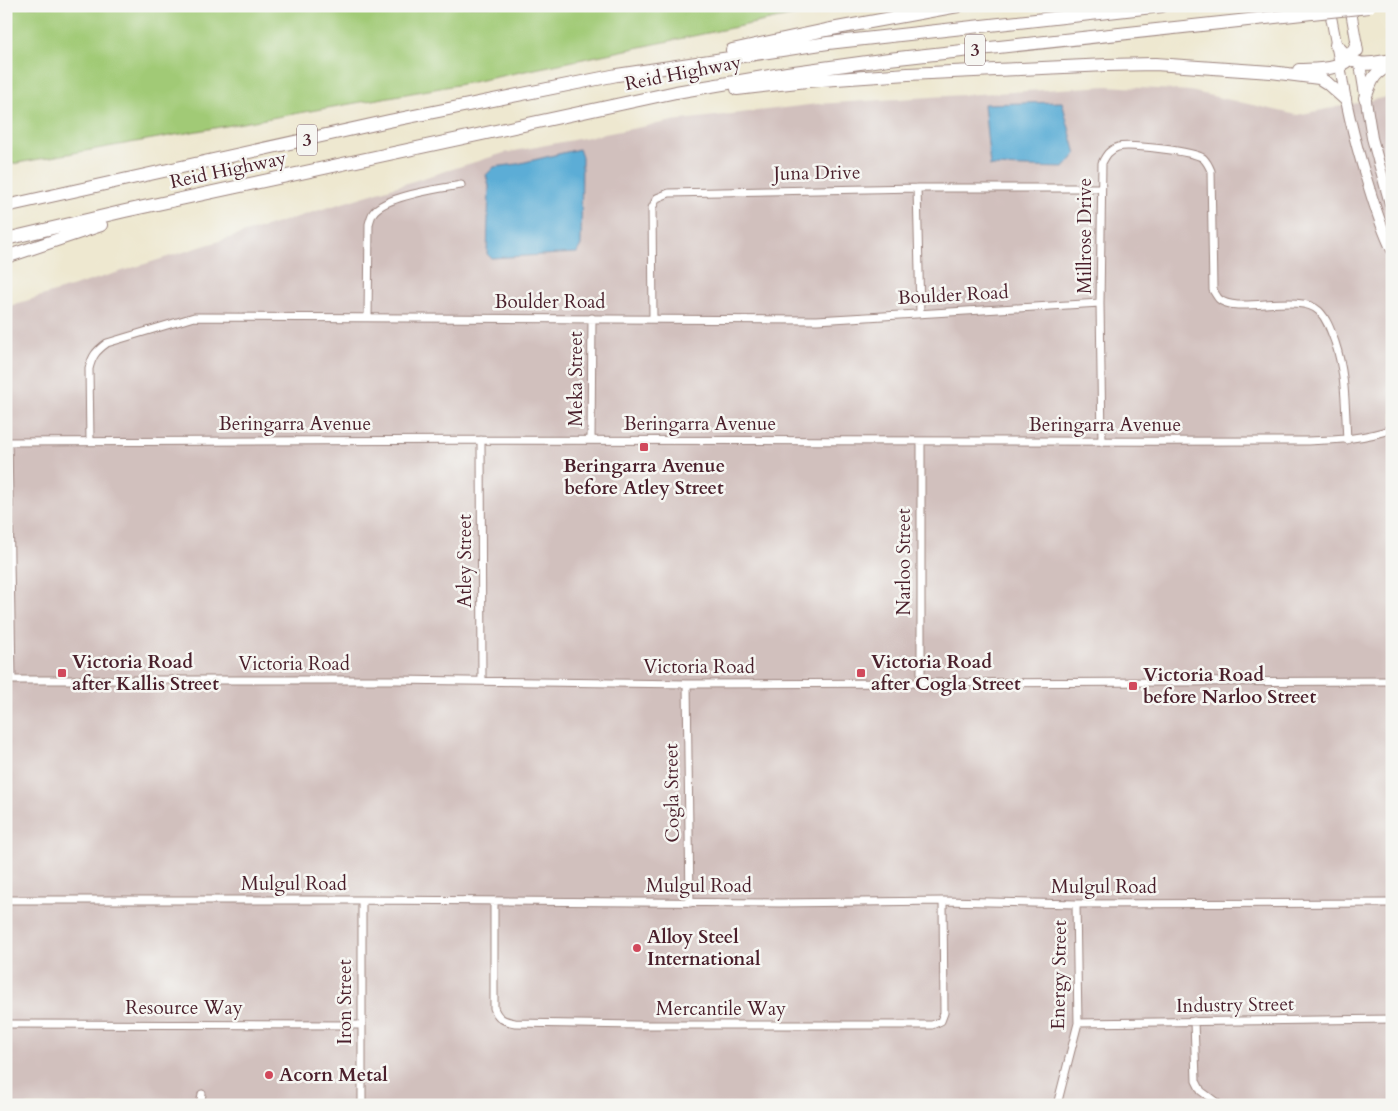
<svg xmlns="http://www.w3.org/2000/svg" width="1398" height="1111" font-family="Cardo,serif">
	<style>
		.industrial { fill: #d1c0bd }
		.green { fill: #a1ca76; stroke: #767450 }
		.water { fill: #5cadd6; stroke: #536680 }
		.lines { fill: none; stroke-linecap: round; stroke-linejoin: round }
		.minor-casing { stroke: #9c847e; stroke-width: 9 }
		.secondary-casing { stroke: #9c847e; stroke-width: 12 }
		.primary-casing { stroke: #9c847e; stroke-width: 12 }
		.motorway-casing { stroke: #9c847e; stroke-width: 14 }
		.minor { stroke: #fff; stroke-width: 7 }
		.secondary { stroke: #fff; stroke-width: 10 }
		.primary { stroke: #fff; stroke-width: 10 }
		.motorway { stroke: #fff; stroke-width: 12 }
		.motorway-bridge-casing { stroke: #9c847e; stroke-width: 14; stroke-linecap: butt }
		.motorway-bridge { stroke: #fff; stroke-width: 12 }
		.poi-dot { fill: #d1495b; stroke: #f6f6f2; stroke-width: 2 }
		.labels { text-anchor: middle; dominant-baseline: central; stroke-width: 5; stroke-linejoin: round; paint-order: stroke }
		.shield { fill: #f6f6f2; stroke: #7e6067; stroke-width: 1 }
		.shield-label { font-size: 18px; font-weight: bold; fill: #4a1f2b }
		.street-label { font-size: 19px; fill: #4a1f2b; stroke: #f6f6f2 }
		.poi-label { font-size: 19px; font-weight: bold; fill: #4a1f2b; stroke: #f6f6f2; text-anchor: start }
	</style>
	<rect width="100%" height="100%" fill="#f6f6f2"/>
	<filter id="ink" filterUnits="userSpaceOnUse"><feTurbulence type="fractalNoise" baseFrequency=".02" numOctaves="2"/><feDisplacementMap in="SourceGraphic" scale="10" xChannelSelector="R" yChannelSelector="G"/><feConvolveMatrix kernelMatrix="1 2 1 2 8 2 1 2 1" color-interpolation-filters="sRGB"/></filter>
	<filter id="wash" filterUnits="userSpaceOnUse"><feTurbulence type="fractalNoise" baseFrequency=".0096" numOctaves="4" result="noise"/><feDisplacementMap in="SourceGraphic" scale="20" xChannelSelector="R" yChannelSelector="G"/><feGaussianBlur stdDeviation="1.12" result="paint"/><feColorMatrix in="noise" values="0 0 0 0 0 0 0 0 0 0 0 0 0 0 0 0 0 1.4 0 .05"/><feComposite in="paint" operator="in"/></filter>
	<g filter="url(#wash)">
		<rect width="100%" height="100%" fill="#eee8d0"/>
		<path class="industrial" d="M 1107,86 L 1190,91 L 1297,115 L 1392,96 L 1392,1105 L 6,1105 L 6,307 L 504,153 L 673,121 L 817,104 Z"/>
		<path class="green" d="M 6,6 L 837,6 L 468,83 L 6,165 Z"/>
		<path class="water" d="M 1062,102 L 1076,154 L 1064,168 L 990,166 L 984,104 Z
			M 579,149 L 582,157 L 581,245 L 577,253 L 491,258 L 487,254 L 489,186 L 486,175 L 494,167 L 517,164 Z"/>
	</g>
	<g filter="url(#ink)">
		<g class="lines">
			<defs>
				<path id="minor" d="M 917,188 L 920,313
					M 368,318 L 369,224 C 370,221 371,216 373,213 C 384,196 442,188 461,185
					M 653,319 L 652,208 L 657,198 L 669,193 L 917,188 L 1101,188
					M 591,439 L 592,318
					M 481,440 L 482,681
					M 90,441 L 89,369 C 92,356 96,351 107,343 L 194,317 L 817,320 L 1100,303
					M 6,442 C 440,438 874,442 1308,441 C 1337,440 1364,439 1392,429
					M 8,442 L 12,680
					M 921,442 L 921,683
					M 1102,442 L 1100,303 L 1102,163 C 1106,155 1109,150 1118,147 C 1129,144 1193,151 1203,158 C 1207,162 1209,166 1211,171 L 1213,290 C 1215,293 1217,297 1219,299 C 1235,315 1300,292 1319,311 C 1327,319 1331,331 1335,342 C 1346,375 1345,405 1347,440
					M 6,680 L 396,680 L 687,684 L 1392,681
					M 687,684 L 690,903
					M 6,900 L 362,900 L 780,903 L 943,901 L 1076,904 L 1392,903
					M 494,901 L 494,1008 C 498,1019 504,1021 515,1023 L 638,1025 L 932,1025 L 941,1021 L 944,1013 L 943,901
					M 1194,1021 L 1196,1081 L 1201,1091 L 1220,1105
					M 1078,1023 L 1392,1019
					M 6,1024 L 361,1025
					M 200,1105 L 202,1094
					M 362,1105 L 362,900
					M 1057,1105 L 1078,1023 L 1076,904"/>
				<path id="secondary" d="M 1340,64 C 1345,104 1355,142 1367,181 C 1374,204 1381,228 1392,250
					M 1360,64 L 1372,138 L 1392,211"/>
				<path id="primary" d="M 1329,6 L 1340,64
					M 1350,6 L 1358,51"/>
				<path id="motorway" d="M 1336,45 C 1358,69 1362,65 1392,60
					M 732,50 L 826,30 L 958,6
					M 1299,70 C 1314,69 1337,71 1349,59 C 1352,55 1354,49 1356,45
					M 737,89 L 807,81 L 908,74 L 1107,65 L 1155,64 L 1271,72 L 1319,78 L 1327,83 L 1345,99
					M 1365,98 C 1372,80 1372,73 1392,65
					M 6,206 L 389,121 L 617,75 L 828,43 L 1162,6
					M 6,239 L 125,211 L 676,92 L 787,73 L 889,59 L 1321,12
					M 6,257 L 101,225"/>
			</defs>
			<use href="#minor" class="minor-casing"/>
			<use href="#secondary" class="secondary-casing"/>
			<use href="#primary" class="primary-casing"/>
			<use href="#motorway" class="motorway-casing"/>
			<use href="#minor" class="minor"/>
			<use href="#secondary" class="secondary"/>
			<use href="#primary" class="primary"/>
			<use href="#motorway" class="motorway"/>
			<defs>
				<path id="motorway-bridge" d="M 1321,12 L 1369,7"/>
			</defs>
			<use href="#motorway-bridge" class="motorway-bridge-casing"/>
			<use href="#motorway-bridge" class="motorway-bridge"/>
		</g>
	</g>
	<g class="poi-dot">
		<rect x="639" y="442" width="10" height="10" rx="2.5"/>
		<rect x="57" y="668" width="10" height="10" rx="2.5"/>
		<rect x="856" y="668" width="10" height="10" rx="2.5"/>
		<rect x="1128" y="681" width="10" height="10" rx="2.5"/>
		<circle cx="637" cy="948" r="5"/>
		<circle cx="269" cy="1075" r="5"/>
	</g>
	<g class="labels">
		<g class="shield">
			<rect x="965" y="34.5" width="20" height="31" rx="4"/>
			<rect x="297" y="124.5" width="20" height="31" rx="4"/>
		</g>
		<g class="shield-label">
			<text x="975" y="50">3</text>
			<text x="307" y="140">3</text>
		</g>
		<g class="street-label">
			<text transform="translate(683 73) rotate(-11)">Reid Highway</text>
			<text transform="translate(228 170) rotate(-12)">Reid Highway</text>
			<text transform="translate(817 173) rotate(-1)">Juna Drive</text>
			<text transform="translate(1085 236) rotate(-90)">Millrose Drive</text>
			<text transform="translate(953 295) rotate(-3)">Boulder Road</text>
			<text x="550" y="302">Boulder Road</text>
			<text transform="translate(576 379) rotate(-90)">Meka Street</text>
			<text x="295" y="424">Beringarra Avenue</text>
			<text x="700" y="424">Beringarra Avenue</text>
			<text x="1105" y="425">Beringarra Avenue</text>
			<text transform="translate(465 561) rotate(-90)">Atley Street</text>
			<text transform="translate(904 562) rotate(-90)">Narloo Street</text>
			<text x="294" y="664">Victoria Road</text>
			<text x="699" y="667">Victoria Road</text>
			<text transform="translate(672 793) rotate(-91)">Cogla Street</text>
			<text x="294" y="884">Mulgul Road</text>
			<text x="699" y="886">Mulgul Road</text>
			<text x="1104" y="887">Mulgul Road</text>
			<text transform="translate(1059 975) rotate(-89)">Energy Street</text>
			<text transform="translate(345 1002) rotate(-90)">Iron Street</text>
			<text transform="translate(1235 1005) rotate(-1)">Industry Street</text>
			<text x="184" y="1008">Resource Way</text>
			<text x="721" y="1009">Mercantile Way</text>
		</g>
		<g class="poi-label">
			<text x="644" y="466" text-anchor="middle">Beringarra Avenue<tspan x="644" dy="22">before Atley Street</tspan></text>
			<text x="72" y="662">Victoria Road<tspan x="72" dy="22">after Kallis Street</tspan></text>
			<text x="871" y="662">Victoria Road<tspan x="871" dy="22">after Cogla Street</tspan></text>
			<text x="1143" y="675">Victoria Road<tspan x="1143" dy="22">before Narloo Street</tspan></text>
			<text x="647" y="937">Alloy Steel<tspan x="647" dy="22">International</tspan></text>
			<text x="279" y="1075">Acorn Metal</text>
		</g>
	</g>
	<rect width="1398" height="1111" fill="none" stroke="#f6f6f2" stroke-width="25"/>
</svg>
